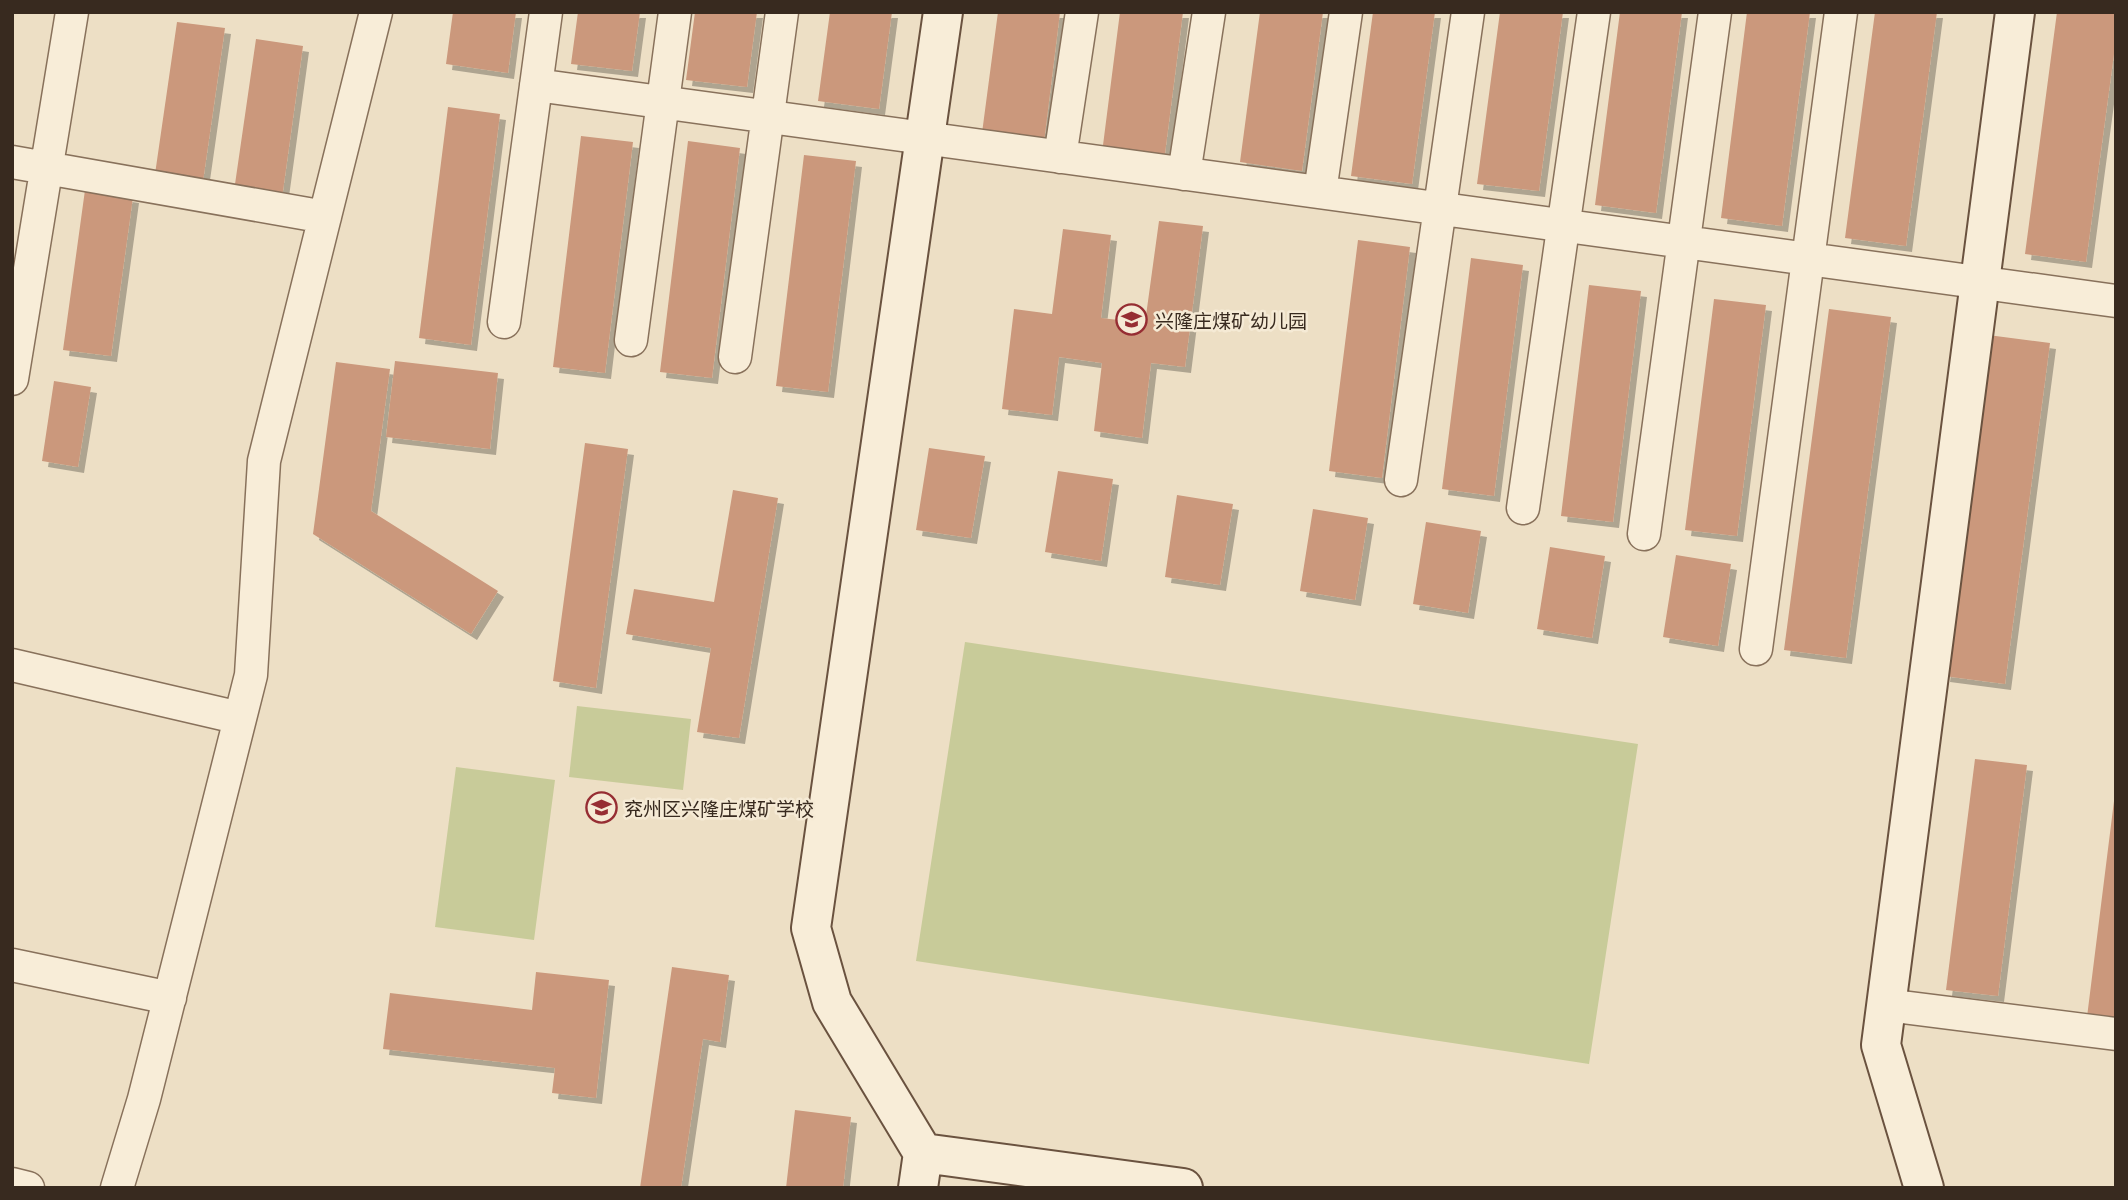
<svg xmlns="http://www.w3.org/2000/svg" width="2128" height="1200" font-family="'PT Serif','Noto Sans SC',serif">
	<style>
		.green { fill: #c8cb99 }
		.building { fill: #cb987c; filter: url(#shadow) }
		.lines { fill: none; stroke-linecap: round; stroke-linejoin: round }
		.street-casing { stroke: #88715b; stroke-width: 35 }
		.secondary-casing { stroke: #6a523f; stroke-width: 42 }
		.street { stroke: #f8edd8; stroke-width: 32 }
		.secondary { stroke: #f8edd8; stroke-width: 38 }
		.labels { text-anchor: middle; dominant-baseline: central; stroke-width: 5; stroke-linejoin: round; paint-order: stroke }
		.poi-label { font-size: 19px; fill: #382a1f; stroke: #f5ead5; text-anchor: start }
	</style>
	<defs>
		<filter id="shadow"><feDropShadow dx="6" dy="6" stdDeviation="0" flood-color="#0004"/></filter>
	</defs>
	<rect width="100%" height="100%" fill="#eddfc5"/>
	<path class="green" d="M 965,642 L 1638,744 L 1589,1064 L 916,961 Z
		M 577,706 L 691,719 L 683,790 L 569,777 Z
		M 456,767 L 555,780 L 534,940 L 435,927 Z"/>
	<path class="building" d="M 453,12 L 516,12 L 508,73 L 446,64 Z
		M 578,12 L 640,12 L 632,71 L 571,64 Z
		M 695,12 L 757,12 L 747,87 L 686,80 Z
		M 830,12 L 892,12 L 879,109 L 818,101 Z
		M 998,12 L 1060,12 L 1044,142 L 982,133 Z
		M 1120,12 L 1183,12 L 1164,161 L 1102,153 Z
		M 1260,12 L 1323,12 L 1302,171 L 1240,162 Z
		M 1373,12 L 1435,12 L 1412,184 L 1351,176 Z
		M 1500,12 L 1563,12 L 1539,191 L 1477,184 Z
		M 1620,12 L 1682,12 L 1656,213 L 1595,205 Z
		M 1747,12 L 1810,12 L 1782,226 L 1721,218 Z
		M 1875,12 L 1937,12 L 1906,246 L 1845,238 Z
		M 2057,12 L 2116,12 L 2116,39 L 2086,262 L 2025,254 Z
		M 177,22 L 225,28 L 202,188 L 154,181 Z
		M 256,39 L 303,46 L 281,205 L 233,198 Z
		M 448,107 L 500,114 L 471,345 L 419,338 Z
		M 581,136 L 633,142 L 605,373 L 553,367 Z
		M 688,141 L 740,148 L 712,378 L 660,372 Z
		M 804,155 L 856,161 L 828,392 L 776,386 Z
		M 85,190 L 133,197 L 111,356 L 63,350 Z
		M 1159,221 L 1203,226 L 1185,367 L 1151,363 L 1142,438 L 1094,431 L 1102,363 L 1059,357 L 1052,415 L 1002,409 L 1014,309 L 1052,314 L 1063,229 L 1111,235 L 1101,318 L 1145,323 Z
		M 1358,240 L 1410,247 L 1382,478 L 1329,471 Z
		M 1471,258 L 1523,265 L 1494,496 L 1442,489 Z
		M 1589,285 L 1641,291 L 1613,522 L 1561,516 Z
		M 1714,299 L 1766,305 L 1737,536 L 1685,530 Z
		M 1829,309 L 1891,317 L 1846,658 L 1784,650 Z
		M 1988,335 L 2050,343 L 2005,684 L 1944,676 Z
		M 395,361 L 498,373 L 490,449 L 386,437 Z
		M 336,362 L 390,369 L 371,511 L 498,591 L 471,634 L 313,534 Z
		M 54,381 L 91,387 L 78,467 L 42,461 Z
		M 585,443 L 628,449 L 596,688 L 553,681 Z
		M 929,448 L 985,456 L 971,538 L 916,530 Z
		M 1058,471 L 1113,479 L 1101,561 L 1045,552 Z
		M 733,490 L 778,498 L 739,738 L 697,732 L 711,648 L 626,634 L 634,589 L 714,602 Z
		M 1177,495 L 1233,504 L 1220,585 L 1165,577 Z
		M 1313,509 L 1368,518 L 1355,600 L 1300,591 Z
		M 1426,522 L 1481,531 L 1468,613 L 1413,604 Z
		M 1550,547 L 1605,556 L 1592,638 L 1537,629 Z
		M 1676,555 L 1731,564 L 1718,646 L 1663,637 Z
		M 1975,759 L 2027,765 L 1998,996 L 1946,990 Z
		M 2114,801 L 2116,801 L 2116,1020 L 2087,1017 Z
		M 672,967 L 729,975 L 720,1042 L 703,1039 L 681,1188 L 640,1188 Z
		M 536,972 L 609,980 L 596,1098 L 552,1093 L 555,1068 L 383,1049 L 390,993 L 532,1010 Z
		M 795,1110 L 851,1117 L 843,1188 L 786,1188 Z"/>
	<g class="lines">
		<defs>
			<path id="street" d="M 536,85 L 2116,301
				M 1060,157 L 1082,12
				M 12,162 L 325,217
				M 1184,174 L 1209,12
				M 1320,192 L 1346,12
				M 504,322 L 546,12
				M 631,340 L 675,12
				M 735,357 L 782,12
				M 12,379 L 72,12
				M 1401,480 L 1468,12
				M 1523,508 L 1594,12
				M 1644,534 L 1715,12
				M 1756,649 L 1841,12
				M 12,665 L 240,718
				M 12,965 L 170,998
				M 1886,1005 L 2116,1034
				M 12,1184 L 28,1188
				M 117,1188 L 144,1099 L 251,675 L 264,461 L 376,12"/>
			<path id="secondary" d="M 923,1153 L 1183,1188
				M 918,1188 L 923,1153 L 832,1002 L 811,928 L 943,12
				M 1924,1188 L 1881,1045 L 2015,12"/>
		</defs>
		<use href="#street" class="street-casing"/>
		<use href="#secondary" class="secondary-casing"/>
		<use href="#street" class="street"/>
		<use href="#secondary" class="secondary"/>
	</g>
	<defs>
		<symbol id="school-ring" viewBox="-11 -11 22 22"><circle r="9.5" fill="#f5ead5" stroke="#962d33" stroke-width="1.5"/><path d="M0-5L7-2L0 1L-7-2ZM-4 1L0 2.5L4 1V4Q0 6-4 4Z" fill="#962d33"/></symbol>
	</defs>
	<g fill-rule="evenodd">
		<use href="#school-ring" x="1114" y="302" width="35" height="35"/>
		<use href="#school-ring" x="584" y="790" width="35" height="35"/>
	</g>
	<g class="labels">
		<g class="poi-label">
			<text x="1155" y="320">兴隆庄煤矿幼儿园</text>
			<text x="624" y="808">兖州区兴隆庄煤矿学校</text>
		</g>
	</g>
	<rect width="2128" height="1200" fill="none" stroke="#382a1f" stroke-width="28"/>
</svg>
